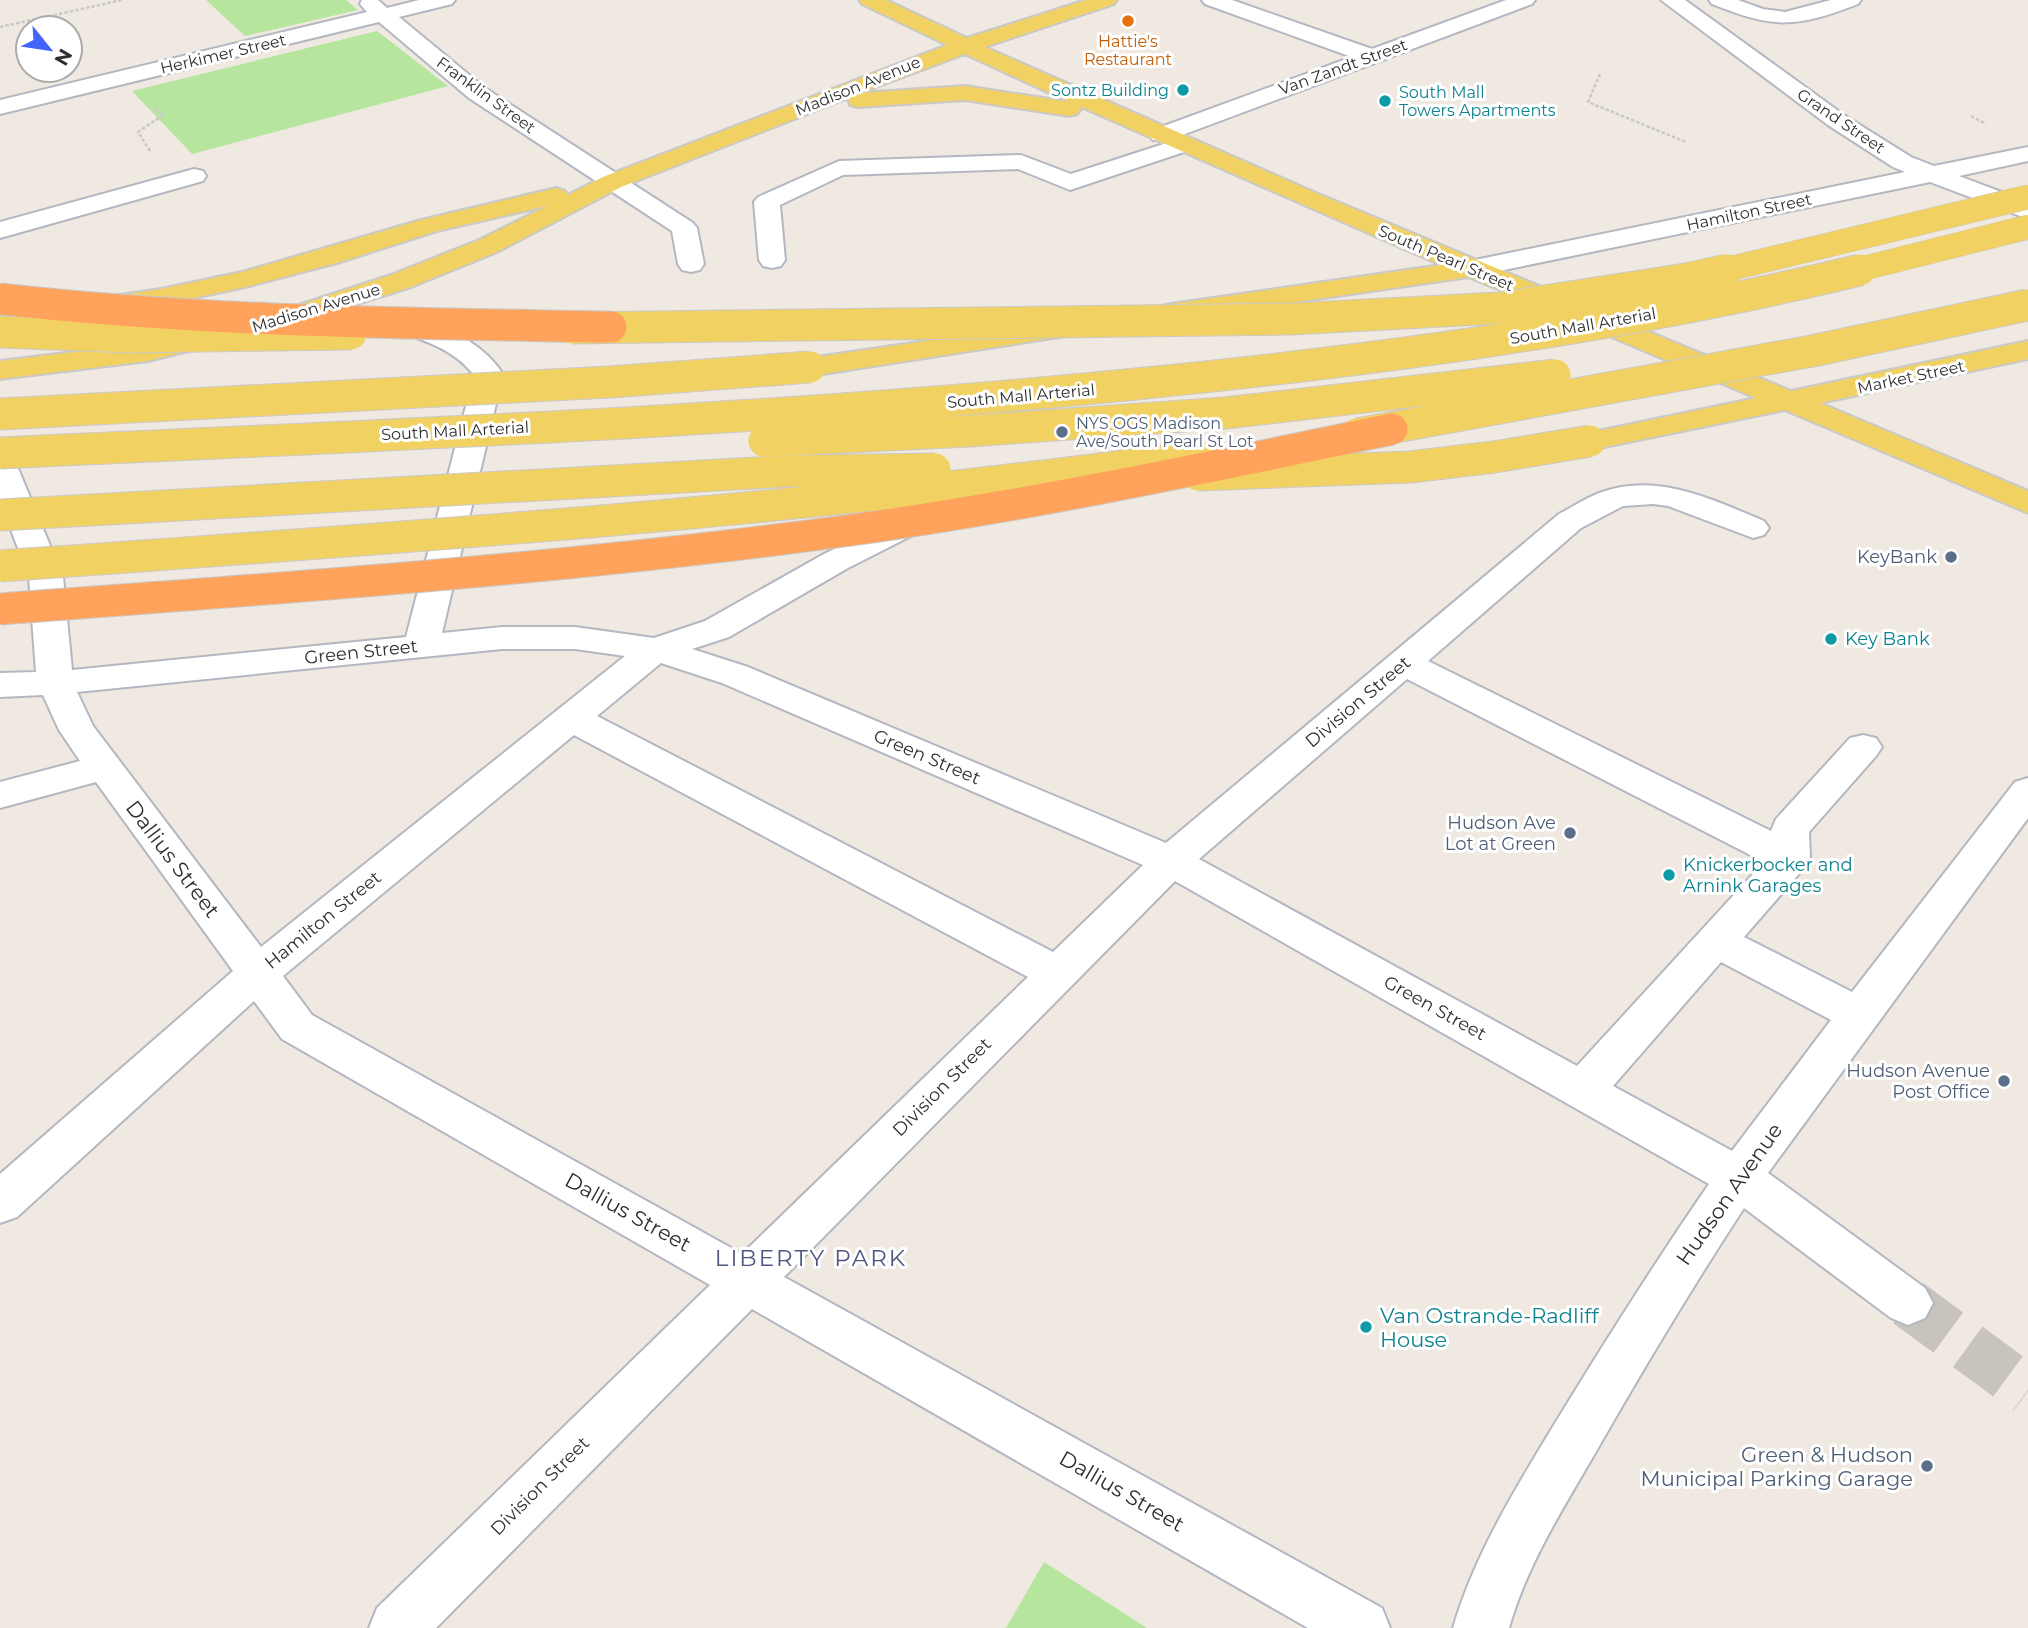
<svg xmlns="http://www.w3.org/2000/svg" width="2028" height="1628" font-family="Montserrat,sans-serif">
	<style>
		.green { fill: #b6e59e }
		.lines { fill: none; stroke-linecap: round; stroke-linejoin: round }
		.minor-tunnel { stroke: #c8c4bd; stroke-width: 50; stroke-dasharray: 50 24; stroke-linecap: butt }
		.minor-casing { stroke: #b4b7c1; stroke-width: 4 }
		.major-casing { stroke: #c9c9c9; stroke-width: 4 }
		.path { stroke: #c9c9c9; stroke-width: 2.5; stroke-dasharray: 3.5 2; stroke-linecap: butt }
		.minor { fill: #fff; fill-rule: evenodd }
		.major { fill: #f2d163; fill-rule: evenodd }
		.major-bridge-far1-casing { stroke: #c9c9c9; stroke-width: 25; stroke-linecap: butt }
		.major-bridge-casing { stroke: #c9c9c9; stroke-width: 33; stroke-linecap: butt }
		.highway-bridge-casing { stroke: #c9c9c9; stroke-width: 33; stroke-linecap: butt }
		.major-bridge-far1 { stroke: #f2d163; stroke-width: 24 }
		.major-bridge { stroke: #f2d163; stroke-width: 31 }
		.highway-bridge { stroke: #ffa35c; stroke-width: 31 }
		.food-dot { fill: #e8710a; stroke: #fff; stroke-width: 2.5 }
		.culture-dot { fill: #0f9aa8; stroke: #fff; stroke-width: 2.5 }
		.service-dot { fill: #5c6f8a; stroke: #fff; stroke-width: 2.5 }
		.labels { text-anchor: middle; dominant-baseline: central; stroke-width: 6; stroke-linejoin: round; paint-order: stroke }
		.far-food-label { font-size: 16px; fill: #c56008; stroke: #fff }
		.far-street-label { font-size: 16px; fill: #2e2e2e; stroke: #fff }
		.far-culture-label { font-size: 16px; fill: #0d838f; stroke: #fff; text-anchor: end }
		.far-service-label { font-size: 16px; fill: #4e5e75; stroke: #fff; text-anchor: start }
		.service-label { font-size: 18px; fill: #4e5e75; stroke: #fff; text-anchor: end }
		.culture-label { font-size: 18px; fill: #0d838f; stroke: #fff; text-anchor: start }
		.street-label { font-size: 18px; fill: #2e2e2e; stroke: #fff }
		.near-street-label { font-size: 21px; fill: #2e2e2e; stroke: #fff }
		.near-culture-label { font-size: 21px; fill: #0d838f; stroke: #fff; text-anchor: start }
		.near-service-label { font-size: 21px; fill: #4e5e75; stroke: #fff; text-anchor: end }
		.near-neighbourhood-label { font-size: 23px; letter-spacing: 2px; fill: #4d5680; stroke: #fff }
	</style>
	<rect width="100%" height="100%" fill="#efe9e1"/>
	<path class="green" d="M 206,0 L 346,0 L 358,10 L 245,36 Z
		M 377,31 L 448,86 L 192,154 L 132,91 Z
		M 1044,1562 L 1147,1628 L 1006,1628 Z"/>
	<g class="lines">
		<path class="minor-tunnel" d="M 1908,1303 L 2028,1391"/>
		<defs>
			<path id="minor" d="M 362,0 L 378,0 L 387,8 L 419,0 L 455,0 L 452,4 L 399,17 L 485,88 L 693,223 L 697,228 L 704,264 L 700,270 L 691,272 L 682,270 L 678,264 L 672,231 L 469,98 L 379,22 L 0,114 L 0,100 L 367,12 L 360,4 Z
				M 1202,0 L 1232,0 L 1372,49 L 1506,0 L 1535,0 L 1532,4 L 1169,140 L 1153,140 L 1149,135 L 1153,130 L 1352,57 L 1205,4 Z
				M 1661,0 L 1685,0 L 1844,115 L 1911,157 L 1934,166 L 2028,147 L 2028,161 L 1959,176 L 2028,202 L 2028,219 L 1930,182 L 1470,277 L 1461,275 L 1457,269 L 1461,263 L 1470,261 L 1905,172 L 1893,167 L 1828,125 Z
				M 1709,0 L 1738,0 L 1763,9 L 1785,12 L 1831,0 L 1861,0 L 1858,4 C 1796,28 1774,29 1712,4 Z
				M 1182,138 L 1190,140 L 1194,145 L 1190,150 L 1070,190 L 1018,169 L 843,175 L 780,205 L 785,260 L 781,266 L 772,268 L 763,266 L 759,260 L 754,202 L 758,197 L 839,161 L 1021,155 L 1071,174 Z
				M 194,169 L 203,171 L 206,176 L 203,181 L 0,238 L 0,222 Z
				M 400,315 C 441,325 479,338 503,374 L 442,633 L 502,627 L 575,627 L 654,638 L 705,621 L 824,554 L 891,521 L 902,518 L 913,521 L 918,528 L 913,535 L 848,568 L 729,637 L 692,649 L 748,667 L 1166,843 L 1559,514 C 1573,507 1587,497 1602,492 C 1658,472 1713,500 1764,521 L 1769,528 L 1764,535 L 1753,538 L 1668,506 L 1653,504 L 1623,506 L 1581,528 L 1428,661 L 1771,831 L 1776,819 L 1850,738 L 1863,735 L 1876,738 L 1882,747 L 1876,756 L 1809,832 L 1810,858 L 1804,868 L 1744,937 L 1852,992 L 2015,782 L 2028,778 L 2028,818 L 1768,1173 L 1925,1288 L 1933,1303 L 1925,1318 L 1908,1325 L 1891,1318 L 1744,1208 C 1691,1289 1642,1371 1594,1455 C 1562,1510 1526,1567 1509,1628 L 1453,1628 C 1475,1553 1517,1486 1557,1420 C 1606,1340 1656,1261 1709,1184 L 1175,881 L 784,1277 L 1382,1608 L 1390,1628 L 1308,1628 L 752,1309 L 436,1628 L 369,1628 L 377,1608 L 710,1285 L 282,1039 L 254,1001 L 17,1217 L 0,1223 L 0,1174 L 233,971 L 96,782 L 0,808 L 0,782 L 80,761 L 59,730 L 43,695 L 0,697 L 0,673 L 36,672 L 29,577 L 0,501 L 0,452 L 11,454 L 15,461 L 63,577 L 72,670 L 406,637 L 474,375 C 453,348 421,339 390,329 L 386,323 L 390,317 ZM 502,649 L 575,649 L 625,656 L 261,947 L 93,726 L 77,692 ZM 661,663 L 722,683 L 1143,865 L 1053,952 L 597,716 ZM 1407,679 L 1764,862 L 1577,1066 L 1199,859 ZM 574,735 L 1028,977 L 742,1254 L 312,1015 L 283,976 ZM 1721,962 L 1831,1020 L 1732,1151 L 1613,1086 Z"/>
			<path id="major" d="M 859,0 L 886,0 L 967,38 L 1086,0 L 1117,0 L 1114,4 L 985,47 L 1309,190 L 1791,391 L 2028,341 L 2028,359 L 1820,403 L 2028,491 L 2028,513 L 1785,410 L 1590,450 L 1579,447 L 1575,441 L 1579,435 L 1756,398 L 1469,277 L 1171,320 L 1161,318 L 1157,312 L 1161,306 L 1171,304 L 1441,265 L 1079,106 L 1081,109 L 1077,114 L 1069,116 L 965,100 L 858,107 L 850,105 L 848,98 L 621,187 L 497,252 L 411,287 L 278,329 L 268,327 L 264,321 L 268,315 L 391,275 L 479,240 L 547,206 L 437,231 L 337,263 L 245,287 L 161,305 L 0,329 L 0,313 L 161,289 L 242,272 L 421,220 L 556,188 L 565,191 L 568,195 L 603,177 L 947,45 L 862,4 ZM 965,54 L 1069,102 L 965,86 L 860,93 Z
				M 1056,322 L 1066,324 L 1070,330 L 1066,336 L 810,376 L 800,373 L 796,367 L 800,361 L 810,358 Z
				M 199,332 L 209,334 L 213,340 L 209,346 L 148,361 L 0,379 L 0,361 L 148,343 Z"/>
		</defs>
		<use href="#minor" class="minor-casing"/>
		<use href="#major" class="major-casing"/>
		<path class="path" d="M 0,27 L 122,0
			M 1600,74 L 1588,102 L 1686,142
			M 1971,116 L 1986,124
			M 150,151 L 138,132 L 163,115 L 154,107"/>
		<use href="#minor" class="minor"/>
		<use href="#major" class="major"/>
		<defs>
			<path id="major-bridge-far1" d="M 1720,271 L 2028,197
				M 1853,271 L 2028,227"/>
			<path id="major-bridge" d="M 572,328 L 1290,319 L 1500,308 L 1686,279 L 1727,270
				M 0,332 L 132,337 L 351,334
				M 0,414 L 610,382 L 810,367
				M 1357,434 L 1812,351 L 2028,305
				M 764,441 L 969,431 L 1225,413 L 1555,375
				M 0,453 C 379,435 758,422 1136,384 C 1379,360 1623,327 1860,270
				M 1198,475 L 1410,467 L 1494,457 L 1590,441
				M 0,515 L 790,471 L 935,469
				M 0,566 C 400,538 799,511 1197,456"/>
			<path id="highway-bridge" d="M 0,299 C 203,322 407,323 611,327
				M 0,609 C 282,588 564,569 844,531 C 1028,506 1210,467 1392,429"/>
		</defs>
		<use href="#major-bridge-far1" class="major-bridge-far1-casing"/>
		<use href="#major-bridge" class="major-bridge-casing"/>
		<use href="#highway-bridge" class="highway-bridge-casing"/>
		<use href="#major-bridge-far1" class="major-bridge-far1"/>
		<use href="#major-bridge" class="major-bridge"/>
		<use href="#highway-bridge" class="highway-bridge"/>
	</g>
	<circle class="food-dot" cx="1128" cy="21" r="7"/>
	<g class="culture-dot">
		<circle cx="1183" cy="90" r="7"/>
		<circle cx="1385" cy="101" r="7"/>
		<circle cx="1831" cy="639" r="7"/>
		<circle cx="1669" cy="875" r="7"/>
		<circle cx="1366" cy="1327" r="7"/>
	</g>
	<g class="service-dot">
		<circle cx="1062" cy="432" r="7"/>
		<circle cx="1951" cy="557" r="7"/>
		<circle cx="1570" cy="833" r="7"/>
		<circle cx="2004" cy="1081" r="7"/>
		<circle cx="1927" cy="1466" r="7"/>
	</g>
	<g class="labels">
		<g class="far-food-label">
			<text x="1128" y="41">Hattie's<tspan x="1128" dy="18">Restaurant</tspan></text>
		</g>
		<g class="far-street-label">
			<text transform="translate(223 54) rotate(-13)">Herkimer Street</text>
			<text transform="translate(1343 67) rotate(-20)">Van Zandt Street</text>
			<text transform="translate(858 86) rotate(-22)">Madison Avenue</text>
			<text transform="translate(486 95) rotate(36)">Franklin Street</text>
			<text transform="translate(1841 121) rotate(34)">Grand Street</text>
			<text transform="translate(1749 212) rotate(-12)">Hamilton Street</text>
			<text transform="translate(1446 258) rotate(23)">South Pearl Street</text>
			<text transform="translate(316 308) rotate(-17)">Madison Avenue</text>
			<text transform="translate(1583 326) rotate(-10)">South Mall Arterial</text>
			<text transform="translate(1911 377) rotate(-12)">Market Street</text>
			<text transform="translate(1021 396) rotate(-5)">South Mall Arterial</text>
			<text transform="translate(455 431) rotate(-3)">South Mall Arterial</text>
		</g>
		<g class="far-culture-label">
			<text x="1169" y="90">Sontz Building</text>
			<text x="1399" y="92" text-anchor="start">South Mall<tspan x="1399" dy="18">Towers Apartments</tspan></text>
		</g>
		<g class="far-service-label">
			<text x="1076" y="423">NYS OGS Madison<tspan x="1076" dy="18">Ave/South Pearl St Lot</tspan></text>
		</g>
		<g class="service-label">
			<text x="1937" y="557">KeyBank</text>
			<text x="1556" y="823">Hudson Ave<tspan x="1556" dy="21">Lot at Green</tspan></text>
			<text x="1990" y="1071">Hudson Avenue<tspan x="1990" dy="21">Post Office</tspan></text>
		</g>
		<g class="culture-label">
			<text x="1845" y="639">Key Bank</text>
			<text x="1683" y="865">Knickerbocker and<tspan x="1683" dy="21">Arnink Garages</tspan></text>
		</g>
		<g class="street-label">
			<text transform="translate(361 652) rotate(-6)">Green Street</text>
			<text transform="translate(1358 702) rotate(-40)">Division Street</text>
			<text transform="translate(927 757) rotate(23)">Green Street</text>
			<text transform="translate(323 920) rotate(-39)">Hamilton Street</text>
			<text transform="translate(1435 1008) rotate(29)">Green Street</text>
			<text transform="translate(942 1087) rotate(-45)">Division Street</text>
			<text transform="translate(540 1486) rotate(-45)">Division Street</text>
		</g>
		<g class="near-street-label">
			<text transform="translate(173 859) rotate(53)">Dallius Street</text>
			<text transform="translate(1729 1194) rotate(-55)">Hudson Avenue</text>
			<text transform="translate(628 1212) rotate(29)">Dallius Street</text>
			<text transform="translate(1122 1491) rotate(30)">Dallius Street</text>
		</g>
		<g class="near-culture-label">
			<text x="1380" y="1315">Van Ostrande-Radliff<tspan x="1380" dy="24">House</tspan></text>
		</g>
		<g class="near-service-label">
			<text x="1913" y="1454">Green &amp; Hudson<tspan x="1913" dy="24">Municipal Parking Garage</tspan></text>
		</g>
		<g class="near-neighbourhood-label">
			<text x="811" y="1258">LIBERTY PARK</text>
		</g>
	</g>
	<g transform="translate(49 49) rotate(120)"><circle r="33" fill="#ffffff" stroke="#ababab" stroke-width="2"/>
	<path d="M0-5L12 26L0 18L-12 26Z" fill="#4264fb"/>
	<text y="-10" font-size="19" font-weight="bold" text-anchor="middle" fill="#2e2e2e">N</text>
	</g>
</svg>
